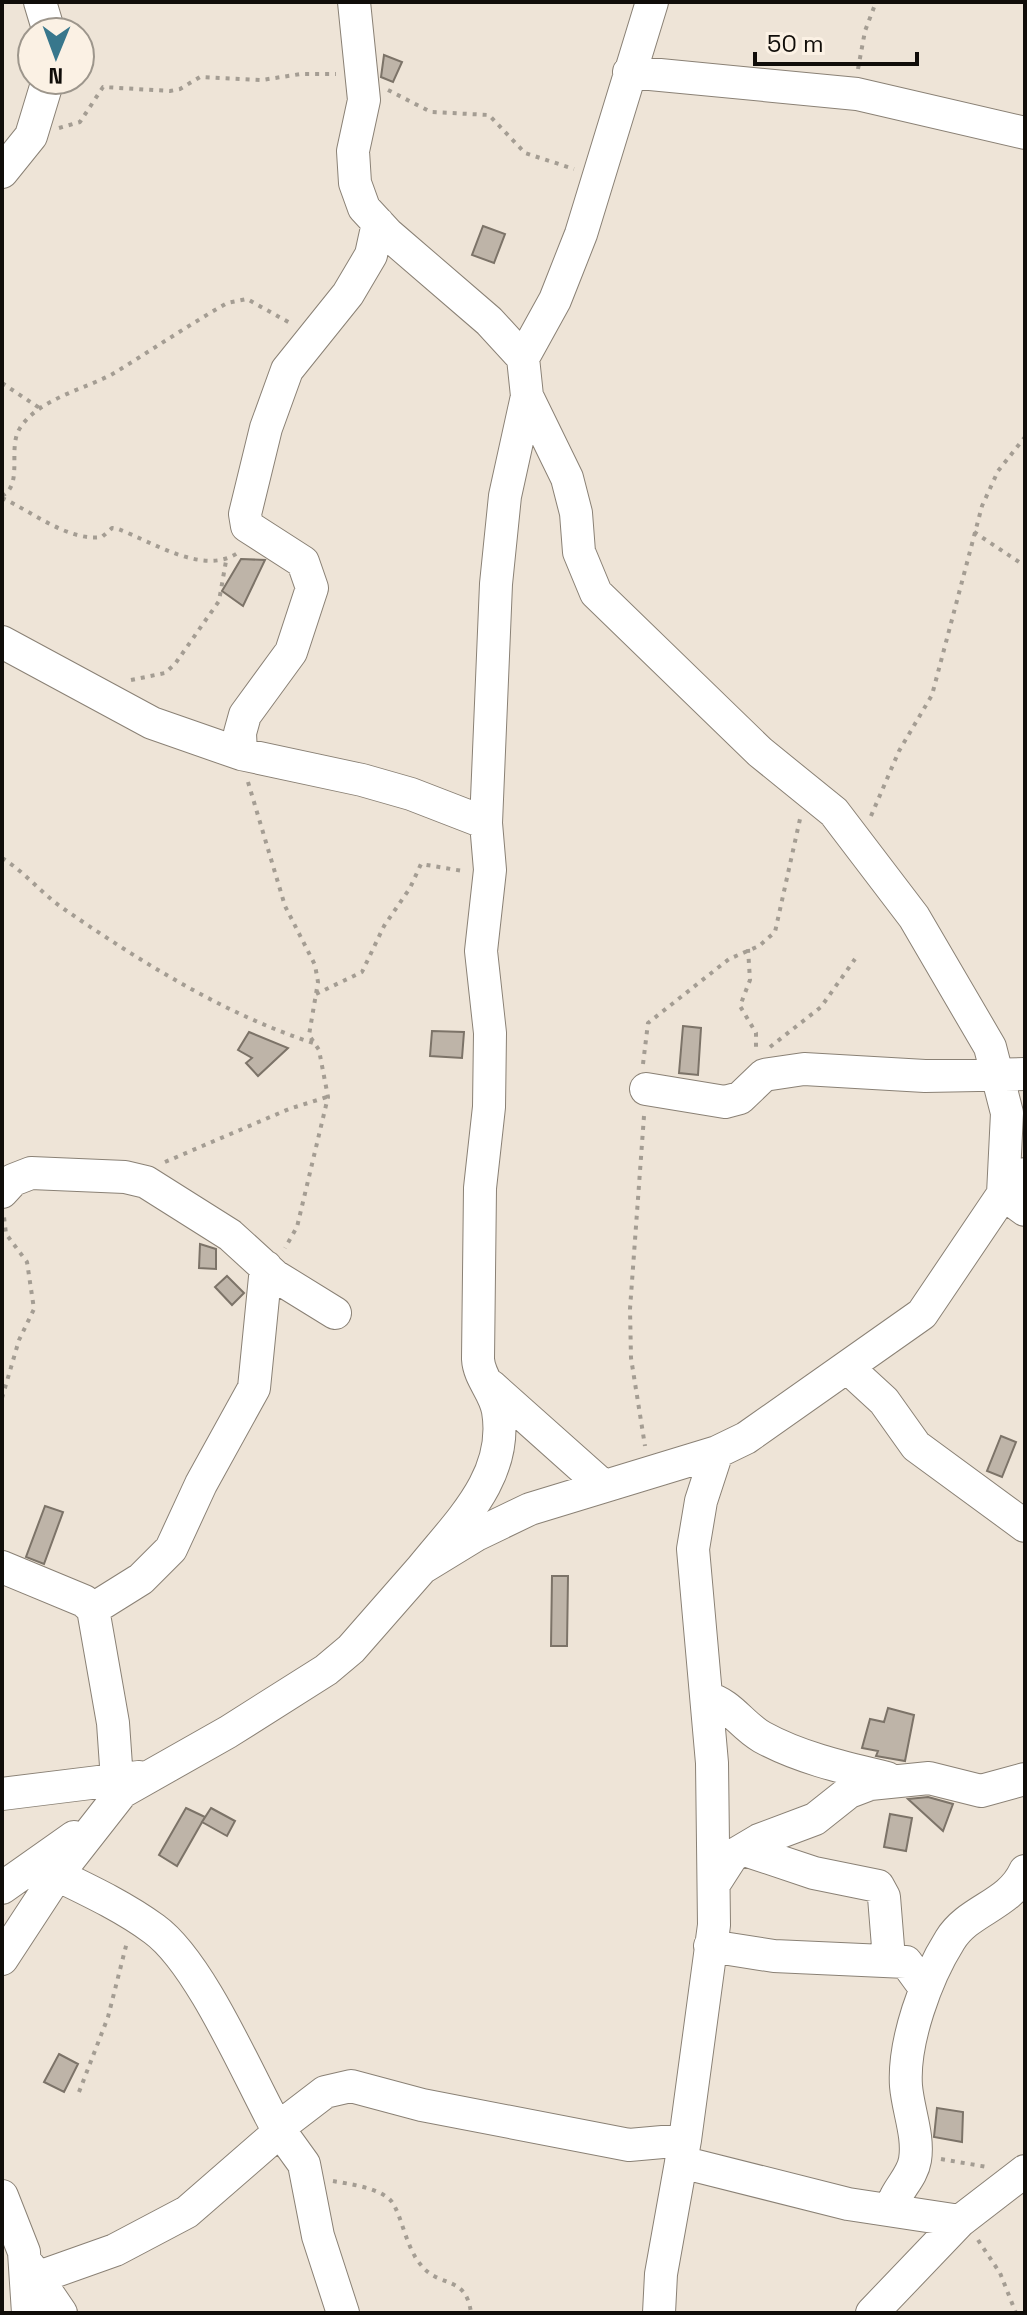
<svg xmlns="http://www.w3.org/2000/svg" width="1027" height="2315" font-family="'Space Grotesk',sans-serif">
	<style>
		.building { fill: #beb4a8; stroke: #7c7368; stroke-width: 2 }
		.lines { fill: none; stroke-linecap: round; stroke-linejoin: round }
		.minor-casing { stroke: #8a8175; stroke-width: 34 }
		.path { stroke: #a49d93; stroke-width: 4; stroke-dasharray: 4 6; stroke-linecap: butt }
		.minor { stroke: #fff; stroke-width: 32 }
	</style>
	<rect width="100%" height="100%" fill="#eee4d7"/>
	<path class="building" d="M 384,55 L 402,62 L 393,82 L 381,77 Z
		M 483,226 L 505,234 L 494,263 L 472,255 Z
		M 241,559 L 265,560 L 243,606 L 222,591 Z
		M 683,1026 L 701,1028 L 698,1075 L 679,1073 Z
		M 432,1031 L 464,1032 L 462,1058 L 430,1056 Z
		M 249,1032 L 288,1048 L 258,1076 L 246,1063 L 252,1058 L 238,1050 Z
		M 200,1244 L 216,1249 L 216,1269 L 199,1268 Z
		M 227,1276 L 244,1293 L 232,1305 L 215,1287 Z
		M 1001,1436 L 1016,1442 L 1002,1477 L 987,1471 Z
		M 45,1506 L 63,1512 L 44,1564 L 26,1557 Z
		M 552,1576 L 568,1576 L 567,1646 L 551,1646 Z
		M 888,1708 L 914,1715 L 905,1761 L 876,1756 L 878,1751 L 862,1748 L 870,1719 L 884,1722 Z
		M 928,1797 L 953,1804 L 943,1831 L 908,1799 Z
		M 186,1808 L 205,1817 L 177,1866 L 159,1855 Z
		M 211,1808 L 235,1821 L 227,1836 L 202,1822 Z
		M 890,1814 L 912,1818 L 906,1851 L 884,1847 Z
		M 59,2054 L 78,2064 L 64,2092 L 44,2082 Z
		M 937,2108 L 963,2112 L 962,2142 L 934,2137 Z"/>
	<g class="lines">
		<defs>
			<path id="minor" d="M 40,2 L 49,32
				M 354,2 L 364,100 L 353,151 L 355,183 L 364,208 L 388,234 L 489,321 L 523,358
				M 629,72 L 857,94 L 1025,133
				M 2,172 L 31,136 L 48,80
				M 527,396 L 567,478 L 576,513 L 579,552 L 596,593 L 760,752 L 834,812 L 914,917 L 990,1047 L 1007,1113 L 1003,1194 L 1025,1210
				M 2,642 L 152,723 L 241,754 L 362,780 L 411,794 L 486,823
				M 241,754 L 240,733 L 245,715 L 291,652 L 312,588 L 303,562 L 247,526 L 245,514 L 266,428 L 287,370 L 348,294 L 371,255 L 378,223
				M 646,1089 L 725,1102 L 740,1098 L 764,1075 L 804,1069 L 925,1076 L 1025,1074
				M 2,1192 L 13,1180 L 31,1173 L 125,1177 L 146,1182 L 230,1235 L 275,1276 L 335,1313
				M 847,1367 L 884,1401 L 916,1446 L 1025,1526
				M 491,1386 L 602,1485
				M 2,1567 L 84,1601 L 93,1609 L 113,1723 L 117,1780
				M 422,1568 C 459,1522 509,1476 498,1411 C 495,1392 479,1378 478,1359 L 480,1188 L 489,1107 L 490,1033 L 481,951 L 490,870 L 486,823 L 496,584 L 505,496 L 527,396 L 523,358 L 555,300 L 581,234 L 652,2
				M 93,1609 L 141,1579 L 171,1549 L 201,1484 L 254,1388 L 266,1267
				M 707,1698 C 731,1704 741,1725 762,1737 C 800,1758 845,1768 887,1778
				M 2,1794 L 139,1777
				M 745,1850 L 814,1873 L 878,1886 L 884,1897 L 889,1959
				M 57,1875 C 90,1891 124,1907 154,1929 C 201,1963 249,2078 279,2132
				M 714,1884 L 732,1856 L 759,1840 L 815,1819 L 849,1792 L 870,1784 L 929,1778 L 981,1791 L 1025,1779
				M 2,1888 L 74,1837
				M 710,1946 L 774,1956 L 906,1962 L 925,1988
				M 2,1959 L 57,1875 L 122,1792 L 228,1732 L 326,1670 L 351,1649 L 422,1568 L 476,1535 L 530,1509 L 717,1452 L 746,1438 L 922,1314 L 1003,1194 L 1025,1174
				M 278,2128 L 304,2164 L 318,2236 L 343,2313
				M 681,2162 L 848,2204 L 960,2221
				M 2,2196 L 24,2252 L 28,2313
				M 892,2209 C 894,2191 912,2179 915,2160 C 919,2136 908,2110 906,2086 C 903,2042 926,1978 950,1940 C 969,1909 1009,1906 1025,1871
				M 29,2266 L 61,2313
				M 36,2278 L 115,2250 L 187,2212 L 279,2132 L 278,2128 L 325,2092 L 351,2086 L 422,2105 L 629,2145 L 685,2140
				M 659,2313 L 661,2274 L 685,2140 L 714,1925 L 712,1763 L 693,1549 L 701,1501 L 717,1452
				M 872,2313 L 960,2221 L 1025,2171"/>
		</defs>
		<use href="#minor" class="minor-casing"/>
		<path class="path" d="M 858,69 L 865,31 L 876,2
			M 388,90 L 431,112 L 489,115 L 525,153 L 574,169
			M 59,128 L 80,122 L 103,87 L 170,91 L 180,89 L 200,77 L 262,80 L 301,74 L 336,74
			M 2,383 L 41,409
			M 2,496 C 24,484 7,448 20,428 C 39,398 87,389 116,372 C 153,349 189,325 227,303 L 247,299 L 290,323
			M 2,498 C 31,511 69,542 102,537 L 112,528 L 118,529 C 153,542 205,577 239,552
			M 974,532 L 1025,566
			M 131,680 L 165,673 L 175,664 L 219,601 L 226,561
			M 248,782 L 285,906 L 315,965 L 318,982 L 309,1035 L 319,1050 L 328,1097 L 297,1227 L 285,1248
			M 871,816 L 899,751 L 932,695 L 982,506 L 998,471 L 1025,437
			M 2,858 C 25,872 42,894 64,909 C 141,962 224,1014 313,1043
			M 748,949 L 750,980 L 740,1006 L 756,1033 L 756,1051
			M 316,994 L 362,972 L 384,926 L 410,888 L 421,864 L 463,871
			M 770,1047 L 821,1007 L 855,959
			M 643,1064 L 648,1023 L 729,959 L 759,946 L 775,932 L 800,819
			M 644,1116 L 630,1309 L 631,1358 L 645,1446
			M 165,1162 L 289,1109 L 327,1097
			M 2,1398 L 19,1340 L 34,1309 L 27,1262 L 6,1234 L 4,1217
			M 79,2092 L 108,2017 L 127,1942
			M 941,2159 L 987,2167
			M 333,2181 C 350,2184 381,2188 392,2202 C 402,2216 406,2248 421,2265 C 440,2289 466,2274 471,2313
			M 978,2240 L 1000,2273 L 1016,2313"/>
		<use href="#minor" class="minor"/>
	</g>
	<rect width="1027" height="2315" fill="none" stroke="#100d09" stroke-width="8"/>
	<g transform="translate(56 56) rotate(181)"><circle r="38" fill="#fbf1e4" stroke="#9d968c" stroke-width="2"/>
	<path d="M0-6L14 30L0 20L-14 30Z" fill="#38778c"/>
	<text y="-12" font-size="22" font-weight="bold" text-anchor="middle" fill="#100d09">N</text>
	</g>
	<path d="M755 52v12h162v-12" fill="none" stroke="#100d09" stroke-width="4"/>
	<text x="767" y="52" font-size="24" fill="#100d09" stroke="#fbf1e4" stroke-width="6" paint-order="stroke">50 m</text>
</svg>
